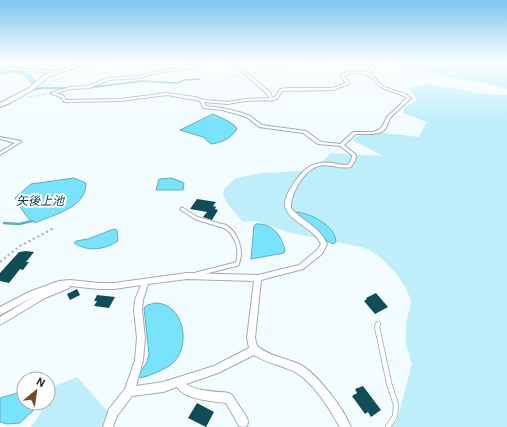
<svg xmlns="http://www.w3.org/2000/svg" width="507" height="427" font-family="Roboto,'Noto Sans JP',sans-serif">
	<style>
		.green { fill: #beeefa }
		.water { fill: #7ae3fc; stroke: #62acbe }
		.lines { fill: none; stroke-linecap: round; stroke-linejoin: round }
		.stream-far1 { stroke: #62acbe; stroke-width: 1.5 }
		.stream { stroke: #62acbe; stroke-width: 2.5 }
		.river { fill: #7ae3fc; fill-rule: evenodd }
		.building { fill: #104d59 }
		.service-far3-casing { stroke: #a3abad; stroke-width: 2.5 }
		.service-far2-casing { stroke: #a3abad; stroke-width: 5 }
		.service-far1-casing { stroke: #a3abad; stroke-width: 5.5 }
		.service-casing { stroke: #a3abad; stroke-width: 6 }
		.minor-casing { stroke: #a3abad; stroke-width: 2 }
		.secondary-casing { stroke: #a3abad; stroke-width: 2 }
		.path-far1 { stroke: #b0b7b8; stroke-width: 1; stroke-dasharray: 1 1; stroke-linecap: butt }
		.path { stroke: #b0b7b8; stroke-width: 2; stroke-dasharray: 2.5 2.5; stroke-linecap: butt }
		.service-far3 { stroke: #fff; stroke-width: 1.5 }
		.service-far2 { stroke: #fff; stroke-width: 3 }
		.service-far1 { stroke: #fff; stroke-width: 3.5 }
		.service { stroke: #fff; stroke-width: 4.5 }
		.minor { fill: #fff; fill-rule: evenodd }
		.secondary { fill: #fff; fill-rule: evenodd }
		.labels { text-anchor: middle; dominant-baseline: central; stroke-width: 4; stroke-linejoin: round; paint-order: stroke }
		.water-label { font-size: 12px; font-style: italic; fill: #063a44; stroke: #fff }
	</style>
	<rect width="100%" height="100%" fill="#f3fcfe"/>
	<path class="green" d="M 388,62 L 507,62 L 507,89 L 486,83 L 449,78 Z
		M 425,84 C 453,87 479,96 507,95 L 507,427 L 392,427 L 397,420 L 412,364 L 406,345 L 406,324 L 411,301 L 406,288 L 396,273 L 381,258 L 370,250 L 361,247 L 287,232 L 257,221 L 243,222 L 227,203 L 223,194 L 224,189 L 236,178 L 262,173 L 300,171 L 314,168 L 321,164 L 330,153 L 383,156 L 354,141 L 354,138 C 371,129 400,135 419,137 L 427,122 L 403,113 L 405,107 L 417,100 L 409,88 Z
		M 77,377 L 109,413 L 103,427 L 30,427 L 36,421 L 45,403 L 48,403 L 48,397 L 54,386 Z"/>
	<path class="water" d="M 213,114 L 228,121 L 234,125 L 237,129 C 232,138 221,143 211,144 L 203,137 L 180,130 Z
		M 74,178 L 86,183 C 86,205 62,212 45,219 C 41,220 38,223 33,222 C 26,219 19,204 15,198 L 31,184 Z
		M 172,178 L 184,183 L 183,190 L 156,190 L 159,179 Z
		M 295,212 C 309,212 336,226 336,242 L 333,244 L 327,241 L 323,236 Z
		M 256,224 C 273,223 281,235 285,250 L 284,253 L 251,259 L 254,226 Z
		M 114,229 L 117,230 L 118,241 C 104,250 88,252 74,243 L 76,241 L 88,239 Z
		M 156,303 C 184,304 191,345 174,362 C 167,369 149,376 140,378 L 138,376 L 147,362 L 149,354 L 144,308 L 147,305 Z
		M 24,391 L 24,403 L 40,403 C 36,409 26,417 20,423 L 7,424 L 0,422 L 0,398 Z"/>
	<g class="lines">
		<path class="stream-far1" d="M 87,88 L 142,81 L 177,83 L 184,80 L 199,79
			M 31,90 L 42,88 L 68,88"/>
		<path class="stream" d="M 4,223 L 19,224 L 32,221"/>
		<path class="river" d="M 15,69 L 31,74 L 38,83 L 37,85 L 31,85 C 23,71 14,73 0,75 L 0,71 Z"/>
	</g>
	<path class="building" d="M 197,199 L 216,202 L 213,206 L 216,207 L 215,209 L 218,210 L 212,220 L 203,217 L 207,212 L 190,209 Z
		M 26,251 L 34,252 L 26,262 L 29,262 L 23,270 L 20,269 L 9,283 L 0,281 L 0,273 L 19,252 Z
		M 77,289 L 80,295 L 70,300 L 67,294 Z
		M 376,293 L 388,307 L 375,314 L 364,301 L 367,299 L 366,298 Z
		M 97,295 L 115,297 L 109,308 L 94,306 L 97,301 L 94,301 Z
		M 363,386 L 381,410 L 371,417 L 368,412 L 365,414 L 352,396 L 357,393 L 355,389 Z
		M 197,403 L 214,412 L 206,427 L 188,418 Z"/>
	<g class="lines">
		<defs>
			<path id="service-far3" d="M 168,66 L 188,67"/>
			<path id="service-far2" d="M 182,209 L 196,218 L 226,227"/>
			<path id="service-far1" d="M 197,274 L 237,264 C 243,251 236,232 224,226"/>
			<path id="service" d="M 378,324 L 377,327 L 389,383 L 396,405 L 395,416 L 388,427"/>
			<path id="minor" d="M 197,62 L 201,62 L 187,69 L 152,74 L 139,78 L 109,80 L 89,88 L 71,89 L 56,93 L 64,96 L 66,100 L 120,99 L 167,93 L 195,97 L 205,100 L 228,102 L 245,99 L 269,98 L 269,97 L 267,94 L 231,62 L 234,62 L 270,92 L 272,98 L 275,97 L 280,89 L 288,88 L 333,88 L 346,83 L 340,76 C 355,64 365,81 374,62 L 377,62 L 373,71 L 368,73 C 375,76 377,82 383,86 C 392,91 403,91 411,98 L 390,118 L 386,128 L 382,132 L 373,134 L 356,134 L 344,145 L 356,155 L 355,161 L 351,167 C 341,169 332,165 323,165 C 305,167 291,192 291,208 C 302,221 320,227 327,244 L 322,254 L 303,269 L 261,280 L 255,338 L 257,346 C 269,356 285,358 299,364 C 316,372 344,409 351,427 L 340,427 C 328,407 315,384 295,372 C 282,365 268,364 254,355 L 218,373 L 186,384 C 198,392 215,391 229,393 L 232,395 L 247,418 L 248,422 L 247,426 L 243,427 L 239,426 L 226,403 C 212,401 185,400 177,387 L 163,392 L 132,396 L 117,416 L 113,427 L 103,427 L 109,409 L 125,389 L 135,360 L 137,338 L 134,310 L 135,300 L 141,285 L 114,289 L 99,289 L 70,286 L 69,288 L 45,298 L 0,325 L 0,317 L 35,296 L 0,315 L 0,307 L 29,292 L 59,281 L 70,280 L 99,283 L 114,283 L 187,273 L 258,275 L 299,265 L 317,250 L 321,244 C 314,228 293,224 286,209 C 281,198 298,176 306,169 C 310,166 314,164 320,163 C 329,161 338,165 347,165 L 351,161 L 352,155 L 340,146 L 318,144 L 303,133 L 259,127 L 248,118 L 237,114 L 222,110 L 203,108 L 200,101 L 167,95 L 120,101 L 65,102 L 64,102 L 62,98 L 50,93 L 71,87 L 87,86 L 108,78 L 139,76 L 152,72 L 186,67 ZM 350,73 C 358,72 368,73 374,80 C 377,83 379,86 383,88 C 391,92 400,93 407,98 L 387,117 L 382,127 L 378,130 L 373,132 L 353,132 L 340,144 L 321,142 L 306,131 L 262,125 L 250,116 L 239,112 L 222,108 L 206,106 L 204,102 L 228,104 L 245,101 L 267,100 L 269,101 L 277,99 L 282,91 L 333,90 L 349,84 L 349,82 L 344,76 ZM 187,279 L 254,281 L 247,338 L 249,348 L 214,366 L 163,382 L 136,386 L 143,360 L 145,338 L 142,310 L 143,300 L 148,284 Z
				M 0,67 L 57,71 L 59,72 L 57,73 L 0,69 Z
				M 0,137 L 21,141 L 21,142 L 0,155 L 0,152 L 15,143 L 0,139 Z"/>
			<path id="secondary" d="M 84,62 L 92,62 L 48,77 L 33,90 L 10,103 L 0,107 L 0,103 L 29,88 L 44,75 Z"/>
		</defs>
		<use href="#service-far3" class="service-far3-casing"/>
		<use href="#service-far2" class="service-far2-casing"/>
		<use href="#service-far1" class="service-far1-casing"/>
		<use href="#service" class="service-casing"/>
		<use href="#minor" class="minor-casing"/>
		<use href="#secondary" class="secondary-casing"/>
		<path class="path-far1" d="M 253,73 L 321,62
			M 222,81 L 240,75
			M 43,87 L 53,81 L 108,62
			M 29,97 L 47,94"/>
		<path class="path" d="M 0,262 L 20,246 L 54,228"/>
		<use href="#service-far3" class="service-far3"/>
		<use href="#service-far2" class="service-far2"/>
		<use href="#service-far1" class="service-far1"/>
		<use href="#service" class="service"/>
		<use href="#minor" class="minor"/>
		<use href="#secondary" class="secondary"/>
	</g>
	<linearGradient id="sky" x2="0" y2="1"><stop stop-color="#7cc7f0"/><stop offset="0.51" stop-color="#fafeff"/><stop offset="1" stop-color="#fafeff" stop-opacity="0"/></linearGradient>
	<rect width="507" height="122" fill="url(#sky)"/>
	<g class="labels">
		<g class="water-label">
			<text x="40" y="201">矢後上池</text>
		</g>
	</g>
	<g transform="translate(36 391) rotate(29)"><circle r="19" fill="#ffffff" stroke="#a9abab"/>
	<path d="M0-3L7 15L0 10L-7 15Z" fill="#714d28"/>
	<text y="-6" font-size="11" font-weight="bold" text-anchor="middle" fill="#292c2d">N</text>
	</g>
</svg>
